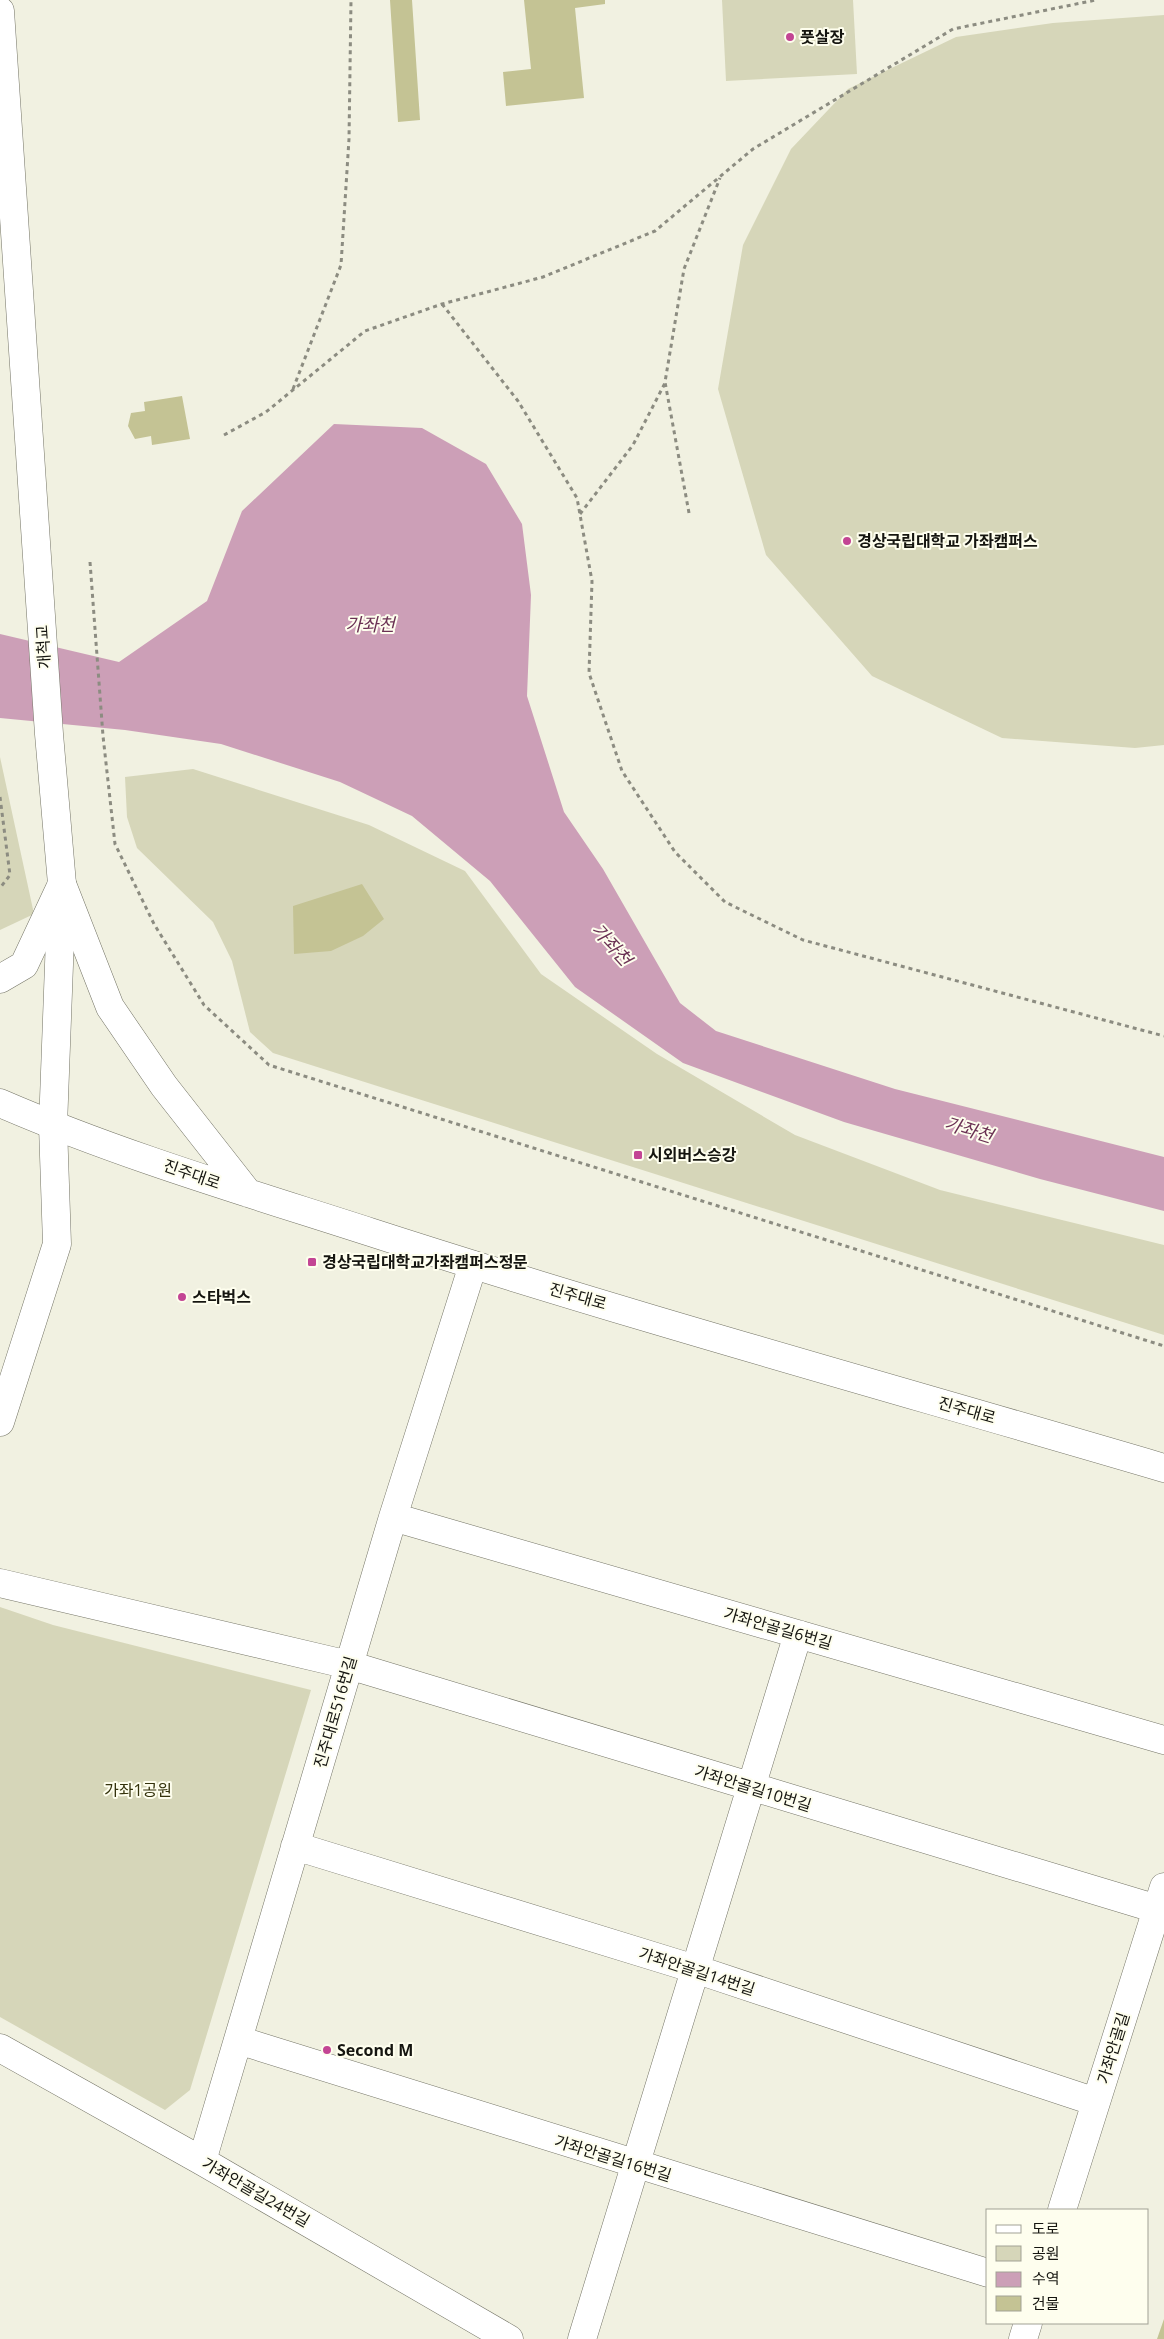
<svg xmlns="http://www.w3.org/2000/svg" width="1164" height="2339" font-family="'Open Sans','Noto Sans KR',sans-serif">
	<style>
		.green { fill: #d6d6b9 }
		.water { fill: #cc9fb7 }
		.building { fill: #c4c394 }
		.lines { fill: none; stroke-linecap: round; stroke-linejoin: round }
		.minor-casing { stroke: #747466; stroke-width: 29 }
		.tertiary-casing { stroke: #747466; stroke-width: 29 }
		.path { stroke: #8c8c81; stroke-width: 3; stroke-dasharray: 4 4; stroke-linecap: butt }
		.minor { stroke: #fff; stroke-width: 28 }
		.tertiary { stroke: #fff; stroke-width: 28 }
		.poi-dot { fill: #c34594; stroke: #fefeee; stroke-width: 2 }
		.labels { text-anchor: middle; dominant-baseline: central; stroke-width: 4; stroke-linejoin: round; paint-order: stroke }
		.poi-label { font-size: 16px; font-weight: bold; fill: #151510; stroke: #fefeee; text-anchor: start }
		.street-label { font-size: 16px; fill: #151510; stroke: #fefeee }
		.park-label { font-size: 16px; fill: #34320c; stroke: #fefeee }
		.water-label { font-size: 18px; font-style: italic; fill: #6a3153; stroke: #fefeee }
	</style>
	<rect width="100%" height="100%" fill="#f1f1e1"/>
	<path class="green" d="M 722,0 L 853,0 L 857,74 L 726,81 Z
		M 1164,15 L 1164,745 L 1135,748 L 1002,738 L 872,676 L 766,555 L 718,389 L 743,245 L 791,149 L 848,89 L 956,37 L 1053,23 Z
		M 0,757 L 34,914 L 0,930 Z
		M 193,769 L 369,825 L 465,871 L 541,974 L 657,1054 L 795,1135 L 940,1190 L 1164,1245 L 1164,1335 L 273,1053 L 250,1032 L 232,961 L 213,922 L 137,848 L 127,817 L 125,777 Z
		M 0,1607 L 53,1625 L 311,1690 L 190,2090 L 165,2110 L 0,2017 Z"/>
	<path class="water" d="M 334,424 L 422,428 L 486,464 L 522,524 L 531,595 L 527,696 L 564,812 L 603,869 L 680,1003 L 716,1031 L 895,1089 L 1164,1157 L 1164,1211 L 1040,1179 L 844,1122 L 683,1063 L 575,987 L 490,881 L 412,816 L 340,782 L 221,744 L 125,730 L 0,718 L 0,634 L 119,662 L 207,601 L 242,511 Z"/>
	<path class="building" d="M 390,0 L 412,0 L 420,120 L 398,122 Z
		M 524,0 L 605,0 L 605,4 L 575,8 L 584,98 L 506,106 L 503,72 L 531,69 Z
		M 182,396 L 190,439 L 152,445 L 151,436 L 135,439 L 128,426 L 131,413 L 145,411 L 144,402 Z
		M 362,884 L 384,919 L 363,936 L 331,951 L 294,954 L 293,906 Z
		M 1164,2319 L 1164,2339 L 1157,2339 Z"/>
	<g class="lines">
		<defs>
			<path id="minor" d="M 0,11 L 49,734 L 62,884 L 53,1126 L 57,1244 L 0,1422
				M 393,1517 L 1164,1740
				M 0,1583 L 349,1665 L 1157,1909
				M 295,1846 L 695,1969 L 1096,2102
				M 238,2040 L 988,2273
				M 0,2048 L 202,2161 L 509,2339
				M 202,2161 L 393,1517 L 473,1265
				M 1062,2210 L 1164,1887
				M 582,2339 L 798,1634
				M 1023,2339 L 1028,2323"/>
			<path id="tertiary" d="M 62,884 L 110,1007 L 164,1086 L 248,1193
				M 0,979 L 24,965 L 62,884
				M 0,1103 C 120,1155 246,1192 370,1232 C 633,1317 899,1390 1164,1468"/>
		</defs>
		<use href="#minor" class="minor-casing"/>
		<use href="#tertiary" class="tertiary-casing"/>
		<path class="path" d="M 442,304 L 518,401 L 577,498 L 592,581 L 589,673 L 622,771 L 675,852 L 725,902 L 803,940 L 1164,1036
			M 293,389 L 341,265 L 349,139 L 351,0
			M 224,435 L 266,412 L 365,331 L 442,304 L 543,277 L 655,231 L 753,149 L 953,29 L 1096,0
			M 689,513 L 665,382 L 684,269 L 720,178
			M 580,514 L 633,445 L 665,383
			M 90,562 L 103,736 L 115,844 L 154,924 L 204,1005 L 269,1065 L 1164,1346
			M 0,797 L 10,875 L 0,888"/>
		<use href="#minor" class="minor"/>
		<use href="#tertiary" class="tertiary"/>
	</g>
	<g class="poi-dot">
		<circle cx="790" cy="37" r="5"/>
		<circle cx="847" cy="541" r="5"/>
		<rect x="633" y="1150" width="10" height="10" rx="2.5"/>
		<rect x="307" y="1257" width="10" height="10" rx="2.5"/>
		<circle cx="182" cy="1297" r="5"/>
		<circle cx="327" cy="2050" r="5"/>
	</g>
	<g class="labels">
		<g class="poi-label">
			<text x="800" y="37">풋살장</text>
			<text x="857" y="541">경상국립대학교 가좌캠퍼스</text>
			<text x="648" y="1155">시외버스승강</text>
			<text x="322" y="1262">경상국립대학교가좌캠퍼스정문</text>
			<text x="192" y="1297">스타벅스</text>
			<text x="337" y="2050">Second M</text>
		</g>
		<g class="street-label">
			<text transform="translate(43 647) rotate(-94)">개척교</text>
			<text transform="translate(192 1174) rotate(19)">진주대로</text>
			<text transform="translate(578 1296) rotate(16)">진주대로</text>
			<text transform="translate(967 1410) rotate(16)">진주대로</text>
			<text transform="translate(778 1628) rotate(16)">가좌안골길6번길</text>
			<text transform="translate(335 1712) rotate(-74)">진주대로516번길</text>
			<text transform="translate(753 1788) rotate(17)">가좌안골길10번길</text>
			<text transform="translate(697 1971) rotate(18)">가좌안골길14번길</text>
			<text transform="translate(1113 2048) rotate(-73)">가좌안골길</text>
			<text transform="translate(613 2158) rotate(17)">가좌안골길16번길</text>
			<text transform="translate(256 2192) rotate(30)">가좌안골길24번길</text>
		</g>
		<g class="park-label">
			<text x="138" y="1790">가좌1공원</text>
		</g>
		<g class="water-label">
			<text x="370" y="624">가좌천</text>
			<text transform="translate(612 944) rotate(48)">가좌천</text>
			<text transform="translate(969 1129) rotate(17)">가좌천</text>
		</g>
	</g>
	<rect x="986" y="2209" width="162" height="115" fill="#fefeee" stroke="#a1a195"/>
	<rect x="996" y="2225" width="25" height="8" fill="#ffffff" stroke="#a1a195"/>
	<text x="1032" y="2234" font-size="15" fill="#151510">도로</text>
	<rect x="996" y="2246" width="25" height="15" fill="#d6d6b9" stroke="#a1a195"/>
	<text x="1032" y="2259" font-size="15" fill="#151510">공원</text>
	<rect x="996" y="2272" width="25" height="15" fill="#cc9fb7" stroke="#a1a195"/>
	<text x="1032" y="2284" font-size="15" fill="#151510">수역</text>
	<rect x="996" y="2296" width="25" height="15" fill="#c4c394" stroke="#a1a195"/>
	<text x="1032" y="2309" font-size="15" fill="#151510">건물</text>
</svg>
